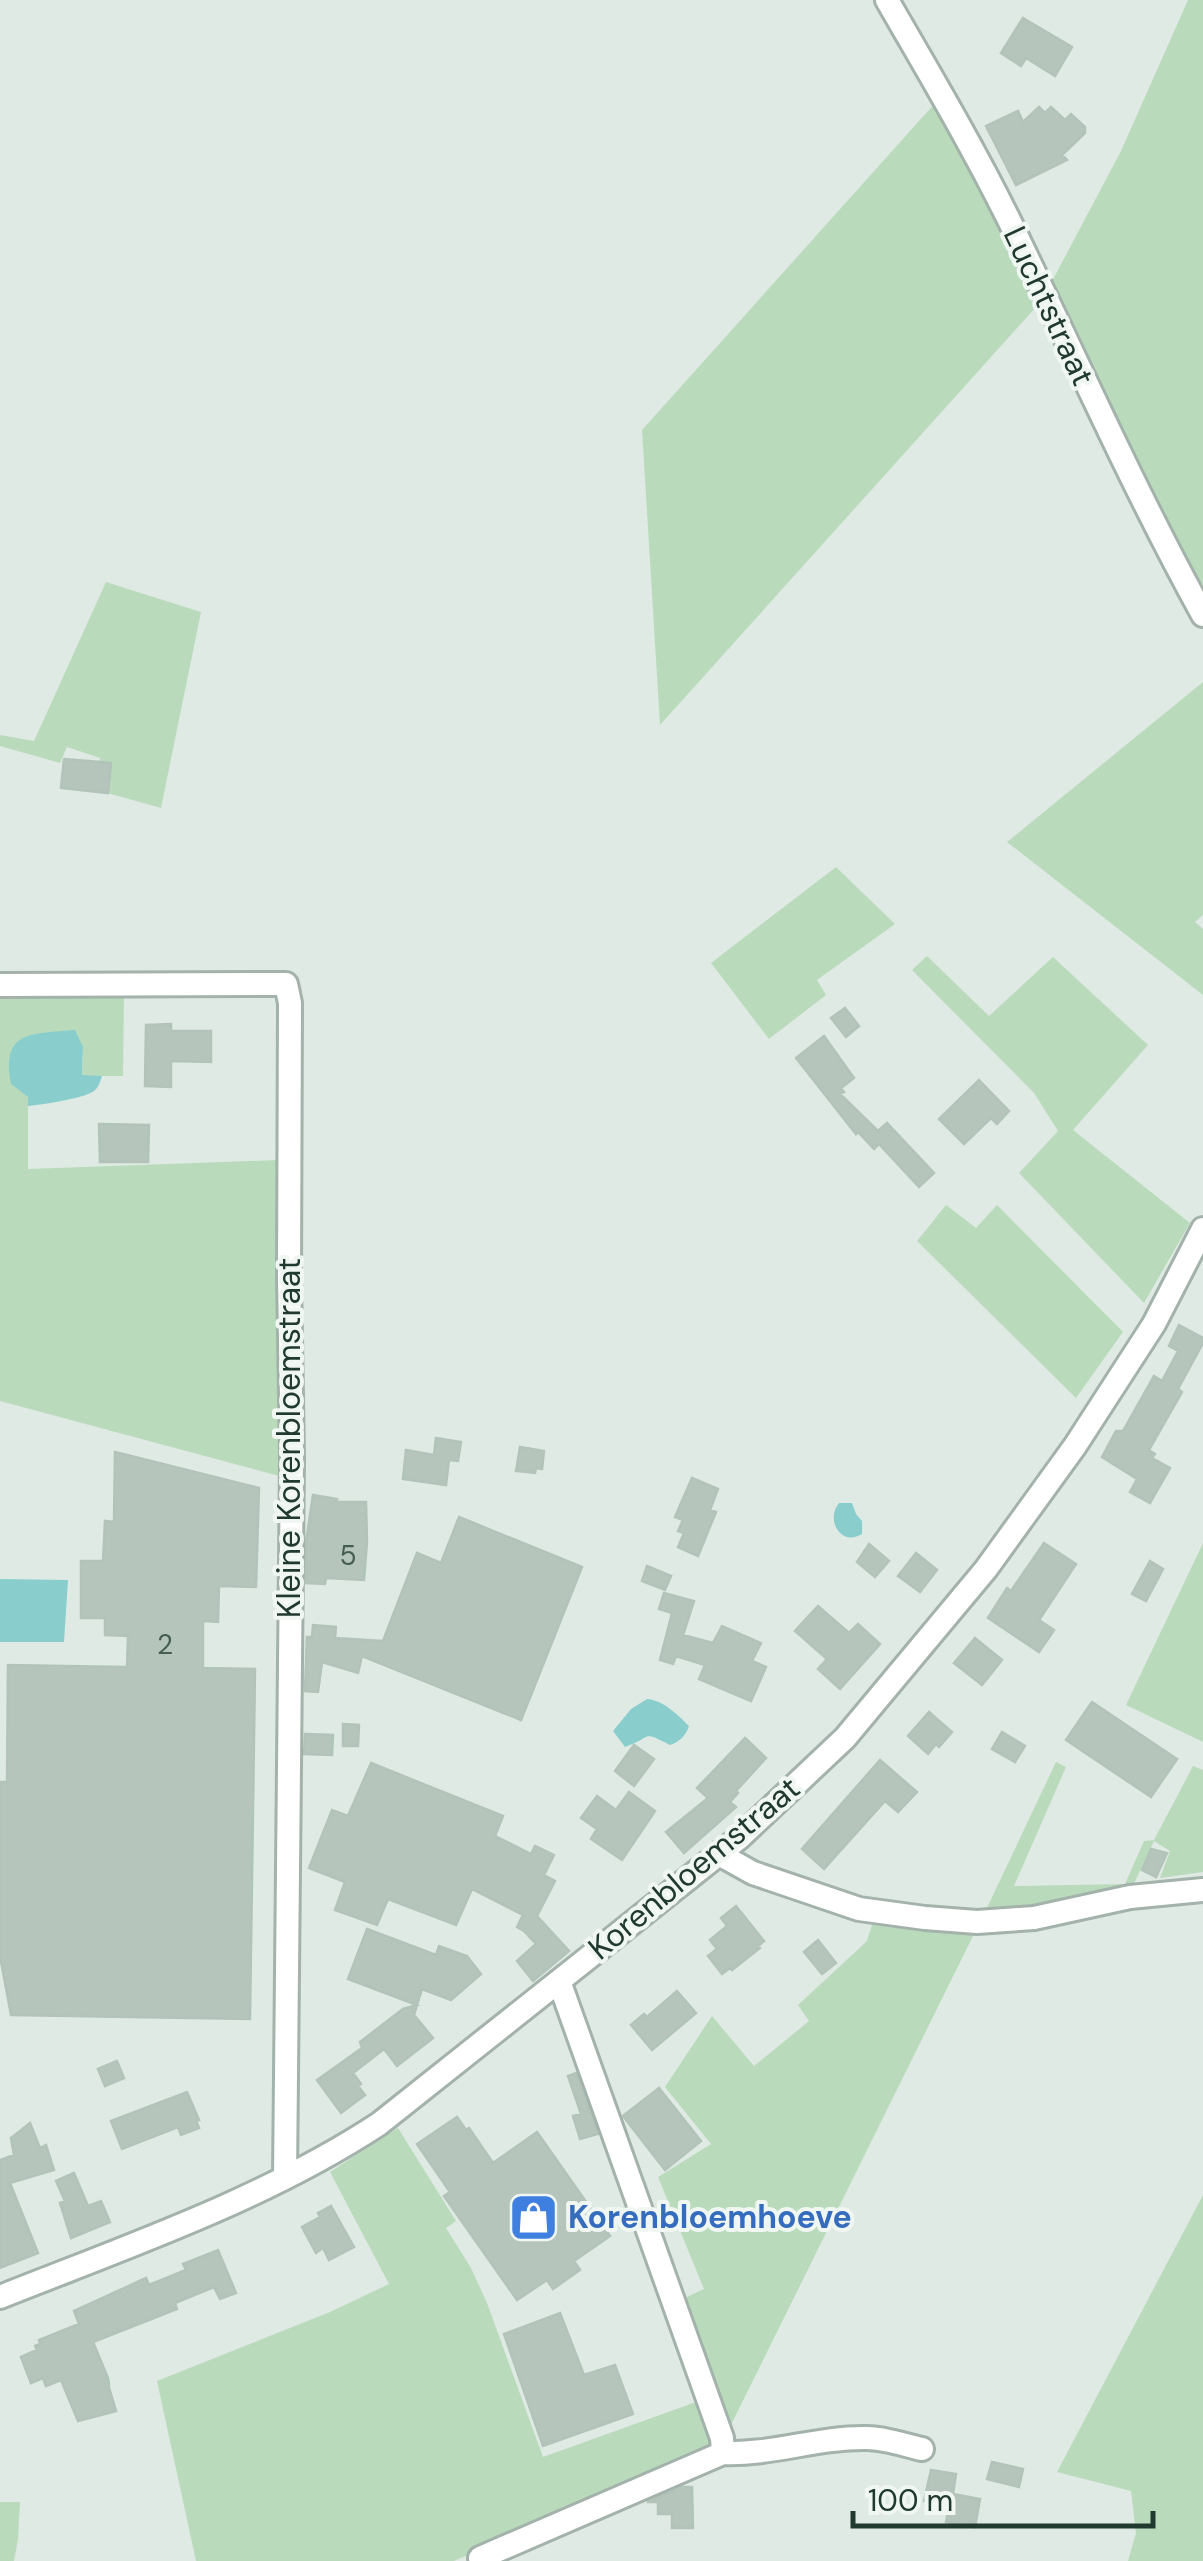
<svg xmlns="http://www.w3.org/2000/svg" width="1203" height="2561" font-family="'DM Sans',sans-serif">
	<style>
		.green { fill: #b9dbbc }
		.water { fill: #89cecd }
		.building { fill: #b5c5bc; stroke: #b2c3b9; stroke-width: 2.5 }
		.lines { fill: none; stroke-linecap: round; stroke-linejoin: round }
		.minor-casing { stroke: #a3b2aa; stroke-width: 28 }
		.minor { stroke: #fff; stroke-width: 22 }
		.labels { text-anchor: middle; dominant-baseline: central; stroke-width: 8; stroke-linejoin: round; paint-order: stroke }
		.number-label { font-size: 28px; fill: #465d52 }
		.street-label { font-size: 32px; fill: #213a2f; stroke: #f0f7f2 }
		.shop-label { font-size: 32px; font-weight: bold; fill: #366cbe; stroke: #f0f7f2; text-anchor: start }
	</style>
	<rect width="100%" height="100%" fill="#e0eae4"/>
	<path class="green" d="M 1188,0 L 1203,0 L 1203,590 L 1096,390 L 1050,285 L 1121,151 Z
		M 936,102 L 1036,307 L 660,725 L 642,430 Z
		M 106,582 L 201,612 L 161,808 L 93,789 L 100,758 L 67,747 L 60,763 L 0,746 L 0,735 L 34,741 Z
		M 1203,682 L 1203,915 L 1195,922 L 1203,929 L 1203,995 L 1007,842 Z
		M 836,867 L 895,924 L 817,980 L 826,995 L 769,1039 L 711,963 Z
		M 927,956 L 989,1016 L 1053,957 L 1148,1045 L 1073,1130 L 1190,1223 L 1144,1303 L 1019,1173 L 1058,1131 L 1034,1093 L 912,970 Z
		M 124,994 L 123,1076 L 82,1076 L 83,1047 L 28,1097 L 28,1169 L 279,1160 L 283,1477 L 0,1401 L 0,996 Z
		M 946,1205 L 976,1228 L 997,1205 L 1123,1332 L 1076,1398 L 917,1241 Z
		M 1203,1543 L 1203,1742 L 1126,1705 Z
		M 1056,1762 L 1066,1767 L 1014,1886 L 1125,1884 L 1144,1841 L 1154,1840 L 1193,1766 L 1203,1770 L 1203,1872 L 1160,1878 L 1170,1851 L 1154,1841 L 1131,1890 L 985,1912 Z
		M 874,1918 L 977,1928 L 726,2435 L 676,2302 L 704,2289 L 658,2177 L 711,2144 L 665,2087 L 712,2016 L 754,2066 L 809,2021 L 798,2005 L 867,1941 Z
		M 398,2128 L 456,2221 L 446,2228 L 471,2268 L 487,2303 L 543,2457 L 696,2402 L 713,2449 L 454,2561 L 196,2561 L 157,2381 L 330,2312 L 389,2284 L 330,2172 Z
		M 1203,2195 L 1203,2561 L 1128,2561 L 1136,2533 L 1131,2491 L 1057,2472 Z
		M 0,2502 L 20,2502 L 18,2539 L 14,2561 L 0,2561 Z"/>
	<path class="water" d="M 75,1030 L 83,1047 L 82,1075 L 102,1076 C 100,1082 99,1087 94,1091 C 85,1098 41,1105 28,1106 L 28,1097 L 11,1084 C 0,1029 34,1034 75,1030 Z
		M 839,1503 L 852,1503 L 856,1514 L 862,1521 L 862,1534 C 841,1547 825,1520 839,1503 Z
		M 0,1579 L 68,1580 L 64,1642 L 0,1642 Z
		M 647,1699 C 663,1700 678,1715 689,1726 C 686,1736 679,1742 670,1745 C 640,1730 654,1737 625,1747 L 613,1731 L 631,1709 Z"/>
	<path class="building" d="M 1023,18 L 1072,47 L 1055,76 L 1026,58 L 1021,66 L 1001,53 Z
		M 1039,107 L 1045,113 L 1051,107 L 1065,120 L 1071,114 L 1085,127 L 1085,133 L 1062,155 L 1067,160 L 1016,185 L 986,126 L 1018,111 L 1023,122 Z
		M 64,759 L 111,763 L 108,793 L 61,788 Z
		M 845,1008 L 859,1026 L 846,1037 L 831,1018 Z
		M 171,1024 L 171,1031 L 211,1031 L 211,1062 L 171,1061 L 171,1087 L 145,1086 L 146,1025 Z
		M 824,1036 L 854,1078 L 841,1088 L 844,1092 L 840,1094 L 878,1131 L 887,1123 L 934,1173 L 919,1187 L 879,1144 L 874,1149 L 858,1132 L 856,1134 L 796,1058 Z
		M 979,1080 L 1009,1111 L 997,1124 L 991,1118 L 964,1144 L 939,1119 Z
		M 99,1124 L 149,1125 L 148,1162 L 100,1162 Z
		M 1179,1325 L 1203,1338 L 1203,1343 L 1178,1389 L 1182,1392 L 1149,1450 L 1155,1454 L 1152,1458 L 1170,1468 L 1150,1503 L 1130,1492 L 1137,1479 L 1102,1457 L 1116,1431 L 1123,1431 L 1154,1376 L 1162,1381 L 1178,1351 L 1169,1346 Z
		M 436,1438 L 461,1442 L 458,1461 L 449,1460 L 446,1485 L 403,1479 L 406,1450 L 434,1455 Z
		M 520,1447 L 544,1451 L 542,1469 L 536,1468 L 535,1473 L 516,1471 Z
		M 115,1452 L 259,1488 L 256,1587 L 219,1586 L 218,1622 L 203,1621 L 203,1668 L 255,1669 L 250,2019 L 11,2015 L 0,1956 L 0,1782 L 7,1782 L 8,1665 L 127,1667 L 128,1636 L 105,1635 L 105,1618 L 81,1618 L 81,1561 L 103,1561 L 105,1521 L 114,1522 Z
		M 692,1478 L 718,1489 L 710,1510 L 716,1512 L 698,1556 L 678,1547 L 684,1533 L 678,1531 L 683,1520 L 675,1517 Z
		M 313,1495 L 337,1499 L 337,1502 L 366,1502 L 367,1542 L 364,1580 L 326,1578 L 325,1584 L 306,1583 L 306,1542 Z
		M 459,1517 L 582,1567 L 521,1720 L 362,1656 L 358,1673 L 322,1662 L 318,1692 L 305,1691 L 307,1637 L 312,1637 L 313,1625 L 336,1627 L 335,1638 L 383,1641 L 417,1553 L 441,1563 Z
		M 1044,1543 L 1076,1564 L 1039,1620 L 1054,1630 L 1039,1652 L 988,1618 L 1007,1588 L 1011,1591 Z
		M 869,1544 L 889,1561 L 875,1577 L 857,1562 Z
		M 916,1553 L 937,1570 L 920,1592 L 898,1576 Z
		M 1150,1561 L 1163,1569 L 1146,1601 L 1132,1594 Z
		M 647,1566 L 671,1576 L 665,1590 L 642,1581 Z
		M 664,1593 L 694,1601 L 683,1635 L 713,1643 L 722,1626 L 761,1643 L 752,1661 L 766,1667 L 751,1701 L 699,1679 L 705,1665 L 676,1656 L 673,1664 L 660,1660 L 672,1613 L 659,1609 Z
		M 818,1606 L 849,1633 L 858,1624 L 880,1644 L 840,1689 L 818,1669 L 827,1659 L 795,1631 Z
		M 975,1638 L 1002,1660 L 982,1685 L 954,1663 Z
		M 1092,1702 L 1177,1759 L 1151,1797 L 1066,1740 Z
		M 929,1712 L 952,1732 L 939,1747 L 936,1744 L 928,1754 L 908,1736 Z
		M 343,1724 L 359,1725 L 358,1746 L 343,1746 Z
		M 1002,1732 L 1025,1746 L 1015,1762 L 992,1749 Z
		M 305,1734 L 333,1735 L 332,1755 L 304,1754 Z
		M 745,1738 L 766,1758 L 736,1791 L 738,1793 L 730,1802 L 736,1807 L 684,1853 L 666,1832 L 708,1798 L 697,1788 Z
		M 634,1745 L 654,1759 L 634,1786 L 615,1771 Z
		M 880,1760 L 917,1792 L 898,1812 L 885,1801 L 824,1869 L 802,1849 Z
		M 371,1763 L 503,1816 L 495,1836 L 531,1854 L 535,1846 L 554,1855 L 544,1875 L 555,1881 L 537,1916 L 569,1951 L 533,1981 L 517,1961 L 536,1944 L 524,1931 L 517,1927 L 523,1915 L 472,1889 L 456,1925 L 388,1899 L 377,1925 L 335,1910 L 345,1882 L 309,1868 L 332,1810 L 348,1816 Z
		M 629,1792 L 655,1811 L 622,1860 L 591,1839 L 597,1829 L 581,1818 L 597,1796 L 616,1810 Z
		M 1151,1849 L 1167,1853 L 1156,1877 L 1142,1870 Z
		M 736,1906 L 764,1941 L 758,1946 L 760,1948 L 732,1970 L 730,1968 L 722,1974 L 708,1956 L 717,1949 L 710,1940 L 727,1926 L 721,1918 Z
		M 367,1929 L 436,1955 L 439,1946 L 467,1956 L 481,1974 L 451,2000 L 422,1989 L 414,2015 L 433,2038 L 397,2066 L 384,2049 L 353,2073 L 361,2084 L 358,2086 L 365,2095 L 341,2113 L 317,2080 L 362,2048 L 360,2042 L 403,2009 L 417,2005 L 348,1979 Z
		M 818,1940 L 836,1963 L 822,1974 L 804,1952 Z
		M 677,1991 L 696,2013 L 652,2050 L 631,2025 L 644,2014 L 647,2017 Z
		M 117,2061 L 124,2078 L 105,2086 L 98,2069 Z
		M 576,2073 L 598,2134 L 580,2139 L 573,2116 L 581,2114 L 568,2076 Z
		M 659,2088 L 701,2141 L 665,2170 L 623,2116 Z
		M 187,2092 L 199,2120 L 196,2120 L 199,2128 L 181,2135 L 178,2127 L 122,2149 L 111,2121 Z
		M 457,2117 L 466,2130 L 469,2128 L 493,2163 L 537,2132 L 610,2236 L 574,2261 L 580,2270 L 553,2289 L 547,2280 L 517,2300 L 444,2196 L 450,2192 L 417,2144 Z
		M 30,2123 L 40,2148 L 46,2145 L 54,2170 L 10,2183 L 38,2253 L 0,2268 L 0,2160 L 14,2155 L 11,2138 Z
		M 74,2173 L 88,2206 L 101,2201 L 110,2222 L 71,2238 L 60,2203 L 65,2201 L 56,2181 Z
		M 331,2206 L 354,2247 L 329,2260 L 323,2248 L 316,2253 L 302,2227 L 320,2217 L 318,2213 Z
		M 218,2250 L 236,2293 L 220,2299 L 214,2287 L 175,2303 L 177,2309 L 93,2342 L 108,2378 L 109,2384 L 108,2384 L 116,2411 L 78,2421 L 61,2380 L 46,2386 L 43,2378 L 31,2383 L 21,2357 L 37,2350 L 35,2346 L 40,2344 L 39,2340 L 79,2324 L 74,2311 L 146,2278 L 149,2285 L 186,2270 L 183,2264 Z
		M 560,2313 L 584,2375 L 615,2365 L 633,2414 L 543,2446 L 504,2334 Z
		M 992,2462 L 1023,2469 L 1019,2487 L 987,2479 Z
		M 931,2470 L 956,2474 L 953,2494 L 980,2499 L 975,2527 L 946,2522 L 949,2506 L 924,2501 Z
		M 682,2487 L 692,2487 L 693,2528 L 672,2528 L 672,2514 L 658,2514 L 658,2502 L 647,2502 Z"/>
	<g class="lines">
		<defs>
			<path id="minor" d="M 887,0 C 929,73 972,145 1009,220 C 1073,352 1132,486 1203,615
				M 0,985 L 286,984 L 290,1003 L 289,1276 L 292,1458 L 285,2178
				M 719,1854 L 753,1873 L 859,1909 L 925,1918 L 977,1922 L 1034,1918 L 1130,1897 L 1203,1890
				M 559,1981 L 722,2438 L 723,2453 C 772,2455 818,2437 867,2438 C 885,2438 904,2445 922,2449
				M 0,2297 C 128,2246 263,2200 379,2124 L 739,1838 L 845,1738 L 986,1569 L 1075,1446 L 1154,1324 L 1203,1229
				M 480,2558 L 723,2453"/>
		</defs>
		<use href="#minor" class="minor-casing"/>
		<use href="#minor" class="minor"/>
	</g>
	<defs>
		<symbol id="shop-square" viewBox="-11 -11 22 22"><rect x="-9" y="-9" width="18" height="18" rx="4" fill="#3f7fe0" stroke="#f0f7f2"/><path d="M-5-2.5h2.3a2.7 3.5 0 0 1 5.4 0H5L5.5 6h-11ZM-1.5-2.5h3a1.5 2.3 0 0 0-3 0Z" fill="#fff"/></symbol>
	</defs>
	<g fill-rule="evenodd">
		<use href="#shop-square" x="506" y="2190" width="55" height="55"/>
	</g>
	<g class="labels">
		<g class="number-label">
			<text x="348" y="1555">5</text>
			<text x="165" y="1644">2</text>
		</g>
		<g class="street-label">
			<text transform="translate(1049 306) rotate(65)">Luchtstraat</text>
			<text transform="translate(289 1438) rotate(-90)">Kleine Korenbloemstraat</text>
			<text transform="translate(694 1868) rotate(-40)">Korenbloemstraat</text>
		</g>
		<g class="shop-label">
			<text x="568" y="2217">Korenbloemhoeve</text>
		</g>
	</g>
	<path d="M853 2511v15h300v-15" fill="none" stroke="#213a2f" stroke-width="5"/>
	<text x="868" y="2511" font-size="30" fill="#213a2f" stroke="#f0f7f2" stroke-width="8" paint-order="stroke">100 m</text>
</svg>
